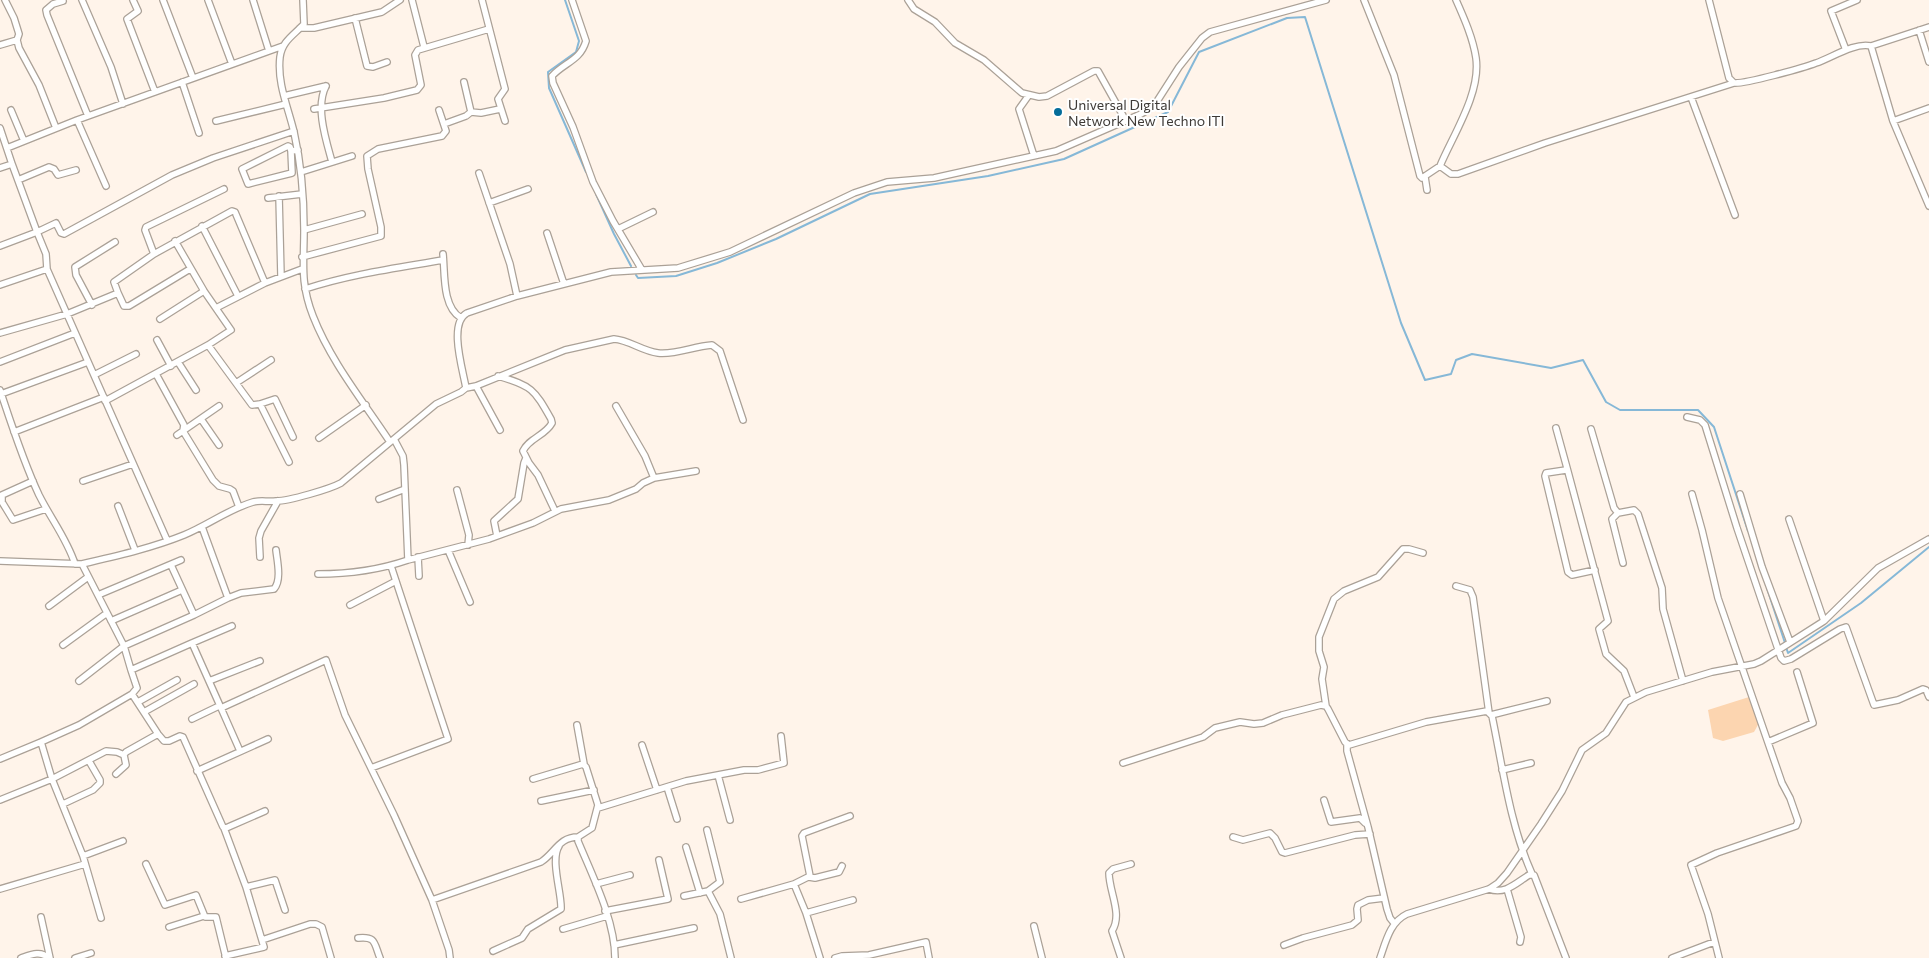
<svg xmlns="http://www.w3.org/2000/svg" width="1929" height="958" font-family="Commissioner,sans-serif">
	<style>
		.green { fill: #fcd5b0 }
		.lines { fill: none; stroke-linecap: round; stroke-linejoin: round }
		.stream { stroke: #86b8d7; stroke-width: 2 }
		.minor-casing { stroke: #aba197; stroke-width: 8 }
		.minor { stroke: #fff; stroke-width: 5.5 }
		.poi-dot { fill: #056d9a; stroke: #fff; stroke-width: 2 }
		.labels { text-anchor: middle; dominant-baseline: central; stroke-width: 4; stroke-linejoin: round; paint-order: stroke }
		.poi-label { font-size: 14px; fill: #3e3a36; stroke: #fff; text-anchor: start }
	</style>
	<rect width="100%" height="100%" fill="#fff4ea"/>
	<path class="green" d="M 1749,697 L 1759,723 L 1754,732 L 1723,741 L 1713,738 L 1708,710 Z"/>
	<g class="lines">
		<path class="stream" d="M 565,0 L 579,41 L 576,52 L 548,72 L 549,88 L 586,172
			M 596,194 L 614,234 L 631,266
			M 636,275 L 638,278 L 676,276 L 717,263 L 776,239 L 870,194 L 988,176 L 1064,159 L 1168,112 L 1199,52 L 1287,18 L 1305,17 L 1401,323 L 1425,380 L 1451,374 L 1456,360 L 1472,354 L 1551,368 L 1583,360 L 1606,402 L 1620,410 L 1698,410 L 1714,427 L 1748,531
			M 1767,588 L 1785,643
			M 1786,647 L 1788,653 L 1861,603 L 1929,547"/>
		<defs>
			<path id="minor" d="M 5,0 L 14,18 L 19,34 L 17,40 L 19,48 L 39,85 L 56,128
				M 82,0 L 111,67 L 123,104
				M 133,0 L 138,11 L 127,19 L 155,92
				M 163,0 L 193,78
				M 208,0 L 232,64
				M 253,0 L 269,51
				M 303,0 L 304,24 C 294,35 282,41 280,57 C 277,83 288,107 294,132 C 301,163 304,197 304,230 C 304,263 300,283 313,316 C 331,362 363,401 390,442
				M 412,0 L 424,47
				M 482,0 L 505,89 L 498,99 L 505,121
				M 572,0 L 586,41 C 580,61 565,62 552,76 L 553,83 L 573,127 L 593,182 L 613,221 L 642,270
				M 908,0 L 914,9 L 935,22 L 955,43 L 984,60 L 1022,93 L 1039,97 L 1047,96 L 1094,71 L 1098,71 L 1126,121
				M 1364,0 L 1394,75 L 1420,176 L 1422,178 L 1440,166 L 1451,174 L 1458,174 L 1545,143 L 1734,83
				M 1709,0 L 1729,78 L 1734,83 C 1745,84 1803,68 1816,63 C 1831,58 1855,42 1871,46 L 1893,121 L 1929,206
				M 63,1 L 53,4 L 46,10 L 47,15 L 88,116
				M 355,18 L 367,66 L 373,67 L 387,62
				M 300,28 L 314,28 L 382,12 L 400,0
				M 1919,30 L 1929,62
				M 0,45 L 17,40
				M 1871,46 L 1929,27
				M 1846,50 L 1831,11 L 1857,0
				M 182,82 L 199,133
				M 326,86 C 315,107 326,140 332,162
				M 1029,95 L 1019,109 L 1034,156
				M 284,96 L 326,86
				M 1691,97 L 1735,215
				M 314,109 L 384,98 L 417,90 L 421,85 L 415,55 L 418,50 L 489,29
				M 11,110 L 24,141
				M 471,112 L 481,113 L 500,109
				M 77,120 L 106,186
				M 216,121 L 286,104
				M 1893,121 L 1929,108
				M 444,124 L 466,116 L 471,112 L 464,82
				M 0,128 L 12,164 L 0,168
				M 7,148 L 77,120 L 283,46
				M 291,151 L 290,147 L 288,146 L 242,169 L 248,184 L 292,173 L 291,151 L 298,150
				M 1440,166 C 1453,135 1481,93 1476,58 C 1473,38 1464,18 1456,0
				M 301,172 L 352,156
				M 479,173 L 510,264 L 517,296
				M 1425,177 L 1427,190
				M 18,180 L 49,167 L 54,169 L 58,175 L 76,170
				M 279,196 L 281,276
				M 268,198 L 302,194
				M 489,203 L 528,189
				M 202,226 L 238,296
				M 618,229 L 653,212
				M 304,230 L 362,214
				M 547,233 L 564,284
				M 0,246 L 37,232 L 12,164
				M 154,254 L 145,230 L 146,227 L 224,189
				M 443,254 C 445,273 442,307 461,318
				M 302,257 L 381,236 L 381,227 L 368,169 L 367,156 L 378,149 L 442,136 L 446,131 L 439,110
				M 0,285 L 47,269
				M 305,289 C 351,274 397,268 443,260
				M 118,293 L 124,306 L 129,306 L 190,269
				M 92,305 L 76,275 L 75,267 L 115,242
				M 216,308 L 265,283 L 302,269
				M 160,319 L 204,291
				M 0,333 L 67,314 L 118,293 L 114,282 L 154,254 L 232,211 L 235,212 L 265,283
				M 157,340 L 171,366
				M 208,345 L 252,405 L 260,404 L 275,399 L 293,437
				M 0,362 L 75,333
				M 178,362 L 196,390
				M 156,374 L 184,425 L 183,431 L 213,480 L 219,486 L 230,489 L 233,491 L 239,507
				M 94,375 L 136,354
				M 498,376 C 532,386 534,389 551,419 L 552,423 C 545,436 529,438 523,451 L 529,463 L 538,475 L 555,511
				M 236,383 L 271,360
				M 476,386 L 500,430
				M 466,388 L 476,386 L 565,350 L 614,339 C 629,340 642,351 658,353 C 676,355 694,346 712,345 L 720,351 L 743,420
				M 0,390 C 12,426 23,461 39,495 C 51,519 67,539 75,564
				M 1,394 L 88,362
				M 105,401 L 208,345 L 231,330 L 204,291 L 175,241
				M 260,404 L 289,462
				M 616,406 L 645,456 L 654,478
				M 1687,417 L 1700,420 L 1705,425 L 1737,528 L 1781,658 L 1784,661 L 1791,659 L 1840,629 L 1846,627 L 1874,705 L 1898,700 L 1923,689 L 1926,690 L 1929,697
				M 201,419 L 219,445
				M 1556,428 L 1567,468 L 1566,470 L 1546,473 L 1545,476 L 1568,572 L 1572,575 L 1595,570
				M 1591,429 L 1614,508 L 1618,513 L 1634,510 L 1638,514 L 1662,588 L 1663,609 L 1683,681
				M 14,432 L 104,397
				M 177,435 L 219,406
				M 319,438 L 366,405
				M 1567,468 L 1608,621 L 1599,629 L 1606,654 L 1624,671 L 1634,697
				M 33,481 L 2,495 L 2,502 L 13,520 L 46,509
				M 83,481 L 133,464
				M 457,490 L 469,535 L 468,545
				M 1692,494 L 1702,530 L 1718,598 L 1782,783 L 1790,798 L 1798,821 L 1796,826 L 1717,853 L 1691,865 L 1708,914 L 1719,958
				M 1740,494 L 1762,567 L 1790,642
				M 379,499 L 405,489
				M 118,506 L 135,550
				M 1618,513 L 1612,519 L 1623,563
				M 1789,519 L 1824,621
				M 497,536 L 494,521 L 518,499 L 524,463 L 526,458
				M 167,540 L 47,269 L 46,254 L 37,232 L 56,223 L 61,233 L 64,234 L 172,175 L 213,158 L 294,131
				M 448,550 L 470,602
				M 260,557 L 259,538 L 261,531 L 278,501
				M 418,557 L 419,576
				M 408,560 L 489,539 L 533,523 L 561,509 L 609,500 L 636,489 L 643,483 L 654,478 L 696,471
				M 0,561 L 82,564 L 124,646 L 131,670 L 192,643 L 221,708 L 326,660 L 345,715 L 394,815 L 432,900 L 449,950 L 450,958
				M 82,564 C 116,556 152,548 184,535 C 208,525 229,509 253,502 C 260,500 268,502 276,501 C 289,501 330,489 341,483 L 436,404 L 461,392 L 466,388 C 463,370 448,323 467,313 L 517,296 L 611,272 L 678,268 L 730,252 L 854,193 L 887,182 L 934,178 L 1056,151 L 1141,114 L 1154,106 L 1179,67 L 1202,38 L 1210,32 L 1326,0
				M 171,565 L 194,615
				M 318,574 C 349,574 379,570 408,560 L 404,465 L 403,456 L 394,439
				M 1456,586 L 1470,590 L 1473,597 L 1489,713
				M 98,595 L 181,560
				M 228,598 L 241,593 L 274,589 C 282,580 277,560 276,550
				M 350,605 L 396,581
				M 49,606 L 88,577
				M 111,621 L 182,590
				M 192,643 L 232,626
				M 63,645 L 107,613
				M 79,681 L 124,646 L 194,615 L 228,598 L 202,527
				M 209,681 L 260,661
				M 132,694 L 158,734 L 164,741 L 169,741 L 180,736 L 183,737 L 223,827 L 226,828 L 265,811
				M 138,702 L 177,680
				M 1326,706 L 1322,679 L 1324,667 L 1319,651 L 1319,637 L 1334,599 L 1344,591 L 1378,577 L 1403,549 L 1409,549 L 1423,553
				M 221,708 L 240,751
				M 144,712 L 194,684
				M 1491,715 L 1547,701
				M 192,719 L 219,706
				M 577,725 L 584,764
				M 1768,742 L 1813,723 L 1797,672
				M 1347,744 L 1347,751 L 1368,827 L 1387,909 L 1390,918 L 1394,923
				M 642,745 L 657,790
				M 0,759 L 41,742
				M 1123,763 L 1203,737 L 1215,728 L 1240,722 L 1254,724 L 1263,723 L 1282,715 L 1321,705 L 1326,706 L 1328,709 L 1345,742 L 1349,745 L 1426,722 L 1487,711 L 1492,716 C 1503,769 1510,825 1532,874
				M 371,768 L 448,739 L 391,566
				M 1502,770 L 1531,763
				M 197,771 L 268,739
				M 116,774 L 126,765 L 124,755 L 126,752 L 158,734
				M 718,775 L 730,820
				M 533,779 L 583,764 L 586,767 L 598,805 L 592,828 L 578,837 L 578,841 C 592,875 615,920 615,958
				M 667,787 L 677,819
				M 0,800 L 52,779 L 106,751 L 117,752 L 124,755
				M 1324,800 L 1331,822 L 1360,818 L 1365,823
				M 541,801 L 594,790
				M 63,804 L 93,790 L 100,783 L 100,780 L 89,761
				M 598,808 L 686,781 L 744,770 L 758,770 L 784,763 L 781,736
				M 224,828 L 246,887 L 264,947 L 225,956
				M 707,830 L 720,882 L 708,891
				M 1233,837 L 1243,840 L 1270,833 L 1275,838 L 1282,852 L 1285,853 L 1355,835 L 1370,834
				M 686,847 L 700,893
				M 83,856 L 123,841
				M 146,864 L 165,905 L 196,895 L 205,917 L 216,917 L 226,958
				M 809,877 L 815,878 L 839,872 L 842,866
				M 596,884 L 630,875
				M 246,887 L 275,880 L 285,910
				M 0,889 L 85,864
				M 1489,889 C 1505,895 1516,883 1529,875 L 1534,875 L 1566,958
				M 1507,889 L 1521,937 L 1520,942
				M 684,896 L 708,891 L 720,914 L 731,958
				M 741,899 L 794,884
				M 432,900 L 541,862 C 555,853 559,837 578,837
				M 605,911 L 668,899 L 659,860
				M 806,913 L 853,900
				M 41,917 L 50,958
				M 101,918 L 83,856 L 52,779 L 41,742 L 79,725 L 132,694 L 137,688 L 131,670
				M 1034,926 L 1042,958
				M 169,927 L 204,916
				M 563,929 L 607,916
				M 358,938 C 376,936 374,943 380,958
				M 262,940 L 310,924 L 316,924 L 322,927 L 331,958
				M 614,945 L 694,928
				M 1284,945 L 1303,938 L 1352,925 L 1358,920 L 1357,909 L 1358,905 L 1368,900 L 1384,898
				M 493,951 L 522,938 L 528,929 L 561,909 C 562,894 550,860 559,846
				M 21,958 C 30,955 41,950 48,958
				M 75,958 L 91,953
				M 820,958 L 806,913 L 794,884 L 810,876 L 802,836 L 804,833 L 850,816
				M 835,958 L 842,956 L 869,955 L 926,942 L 929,958
				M 1121,958 L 1112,931 C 1123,914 1109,892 1109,873 L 1113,869 L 1131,864
				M 1380,958 C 1386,941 1390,922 1407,914 L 1489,889 L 1498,883 L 1507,873 L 1541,824 L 1562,791 L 1582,750 L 1606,733 L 1626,702 L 1646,692 L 1712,672 L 1754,664 L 1761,661 L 1824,621 L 1878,568 L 1929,539
				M 1672,958 L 1714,942"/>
		</defs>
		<use href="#minor" class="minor-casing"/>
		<use href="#minor" class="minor"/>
	</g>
	<circle class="poi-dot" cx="1058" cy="112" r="5"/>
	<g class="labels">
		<g class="poi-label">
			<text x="1068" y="104">Universal Digital<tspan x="1068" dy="16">Network New Techno ITI</tspan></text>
		</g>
	</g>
</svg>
